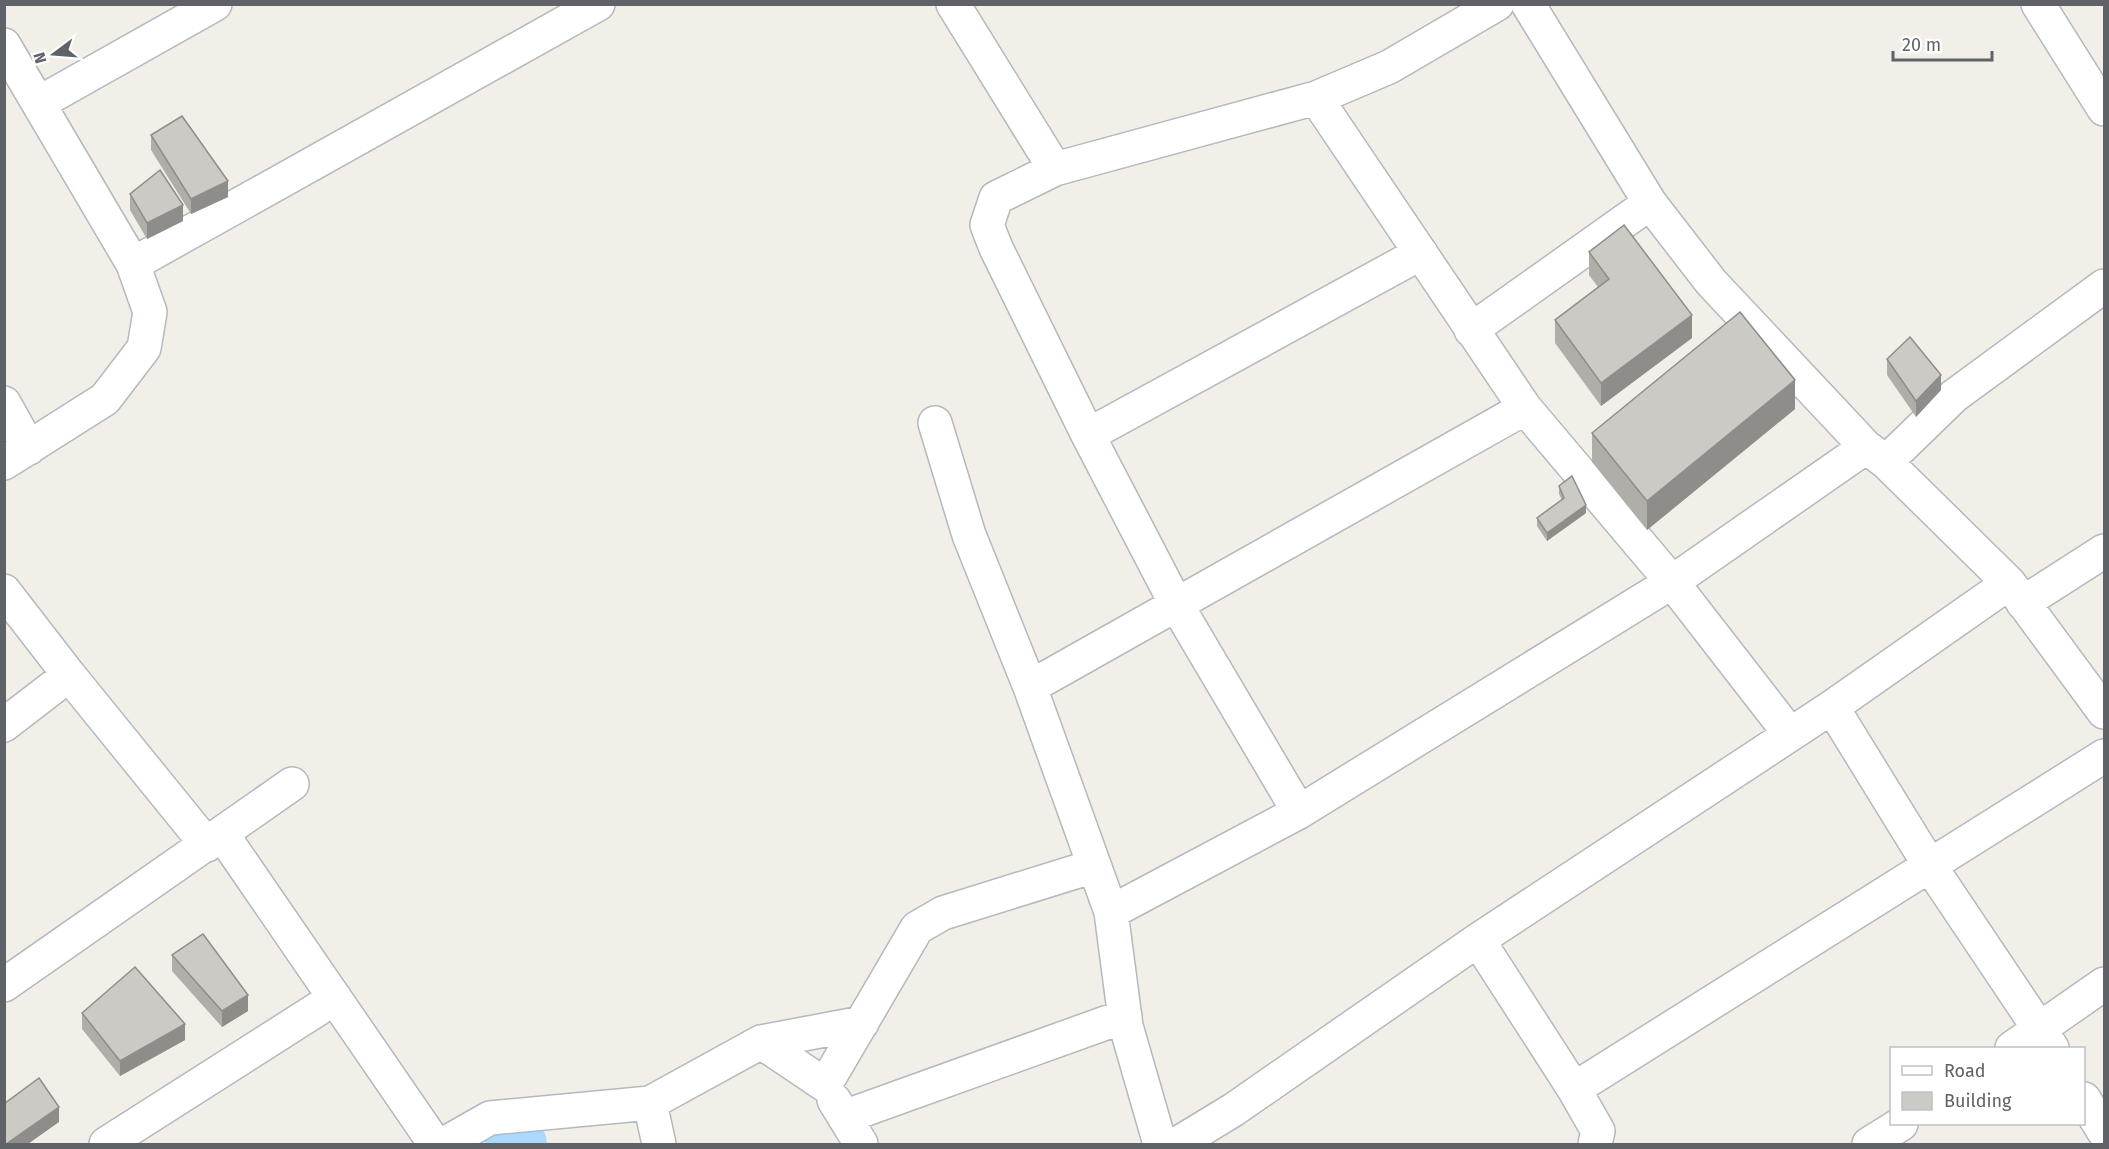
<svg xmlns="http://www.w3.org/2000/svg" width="2109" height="1149" font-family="'Fira Sans',sans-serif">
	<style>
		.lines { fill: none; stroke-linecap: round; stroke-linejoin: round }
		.river { stroke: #aadaff; stroke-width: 58 }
		.street-casing { stroke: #b5b8bc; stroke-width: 36 }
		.street { stroke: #fff; stroke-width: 33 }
		.wall { fill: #afaea9 }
		.shaded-wall { fill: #8f8d8a }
		.building { fill: #cccac5; stroke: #8f8d8a; stroke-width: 1.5 }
	</style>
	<rect width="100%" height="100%" fill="#f1efe8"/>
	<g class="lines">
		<path class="river" d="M 512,1132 L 518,1144"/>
		<defs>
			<path id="street" d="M 953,4 L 1055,169
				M 1528,4 L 1650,203 L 1711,282 L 1866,447 L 1886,462 L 2009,583 L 2104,712
				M 2038,4 L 2104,109
				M 4,45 L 133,264 L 150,312 L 144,348 L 105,399 L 4,463
				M 1316,98 L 1525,408 L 1672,582 L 1790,734
				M 39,103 L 215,4
				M 133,264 L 598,4
				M 1471,330 L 1650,203
				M 4,403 L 29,448
				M 935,423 L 969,535 L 1030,687 L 1111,912 L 1126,1026 L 1160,1144
				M 1088,435 L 1421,253
				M 1886,462 L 1954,396 L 2104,286
				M 4,591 L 69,675 L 207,845
				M 2023,603 L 2104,551
				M 1030,687 L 1525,408
				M 1832,707 L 1930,866 L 2052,1048
				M 4,725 L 69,675
				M 1299,812 L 1176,604 L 1088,435 L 996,248 L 987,225 L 996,198 L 1055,169 L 1316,98 L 1389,67 L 1497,4
				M 222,834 L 435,1144
				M 1111,912 L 1299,812 L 1672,582 L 1866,447
				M 1478,940 L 1574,1089 L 1598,1131 L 1595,1144
				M 4,985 L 292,784
				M 761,1042 L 862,1023
				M 2012,1048 L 2104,984
				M 1574,1089 L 2104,756
				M 2084,1099 L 2104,1132
				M 834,1100 L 861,1144
				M 844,1117 L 1125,1016
				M 106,1144 L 335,998
				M 444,1144 L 490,1118 L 650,1103
				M 659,1144 L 650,1103 L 761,1042 L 825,1085 L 917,928 L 943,913 L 1094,866
				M 1177,1144 L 1233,1110 L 1478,940 L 1832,707 L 2009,583
				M 1869,1144 L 1901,1124"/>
		</defs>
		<use href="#street" class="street-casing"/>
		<use href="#street" class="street"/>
	</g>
	<path class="wall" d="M 151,135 L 228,197 L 191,214 L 151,150 Z
		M 130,194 L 183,221 L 147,239 L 130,210 Z
		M 1589,252 L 1692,338 L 1601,406 L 1555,343 L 1555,320 L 1598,287 L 1589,275 Z
		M 1887,359 L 1941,390 L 1916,417 L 1887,375 Z
		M 1795,409 L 1647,530 L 1592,462 L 1592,433 Z
		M 1559,486 L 1586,513 L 1547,541 L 1537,526 L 1537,518 L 1562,500 L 1559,494 Z
		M 172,955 L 248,1011 L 222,1027 L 172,971 Z
		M 82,1013 L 185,1040 L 120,1076 L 82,1029 Z"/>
	<path class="shaded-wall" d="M 228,181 L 228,197 L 191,214 L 191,199 Z
		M 183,205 L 183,221 L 147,239 L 147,223 Z
		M 1692,315 L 1692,338 L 1601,406 L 1601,383 Z
		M 1941,375 L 1941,390 L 1916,417 L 1916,401 Z
		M 1795,380 L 1795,409 L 1647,530 L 1647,501 Z
		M 1586,505 L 1586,513 L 1547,541 L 1547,533 Z
		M 248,995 L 248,1011 L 222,1027 L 222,1011 Z
		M 185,1024 L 185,1040 L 120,1076 L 120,1061 Z
		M 59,1107 L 59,1122 L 28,1144 L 6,1144 Z"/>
	<path class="building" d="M 182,116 L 228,181 L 191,199 L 151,135 Z
		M 160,170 L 183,205 L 147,223 L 130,194 Z
		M 1624,225 L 1692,315 L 1601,383 L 1555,320 L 1609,279 L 1589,252 Z
		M 1740,312 L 1795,380 L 1647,501 L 1592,433 Z
		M 1910,337 L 1941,375 L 1916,401 L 1887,359 Z
		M 1572,476 L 1586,505 L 1547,533 L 1537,518 L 1564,498 L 1559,486 Z
		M 203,934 L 248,995 L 222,1011 L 172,955 Z
		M 135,967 L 185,1024 L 120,1061 L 82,1013 Z
		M 39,1078 L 59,1107 L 6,1144 L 4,1144 L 4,1104 Z"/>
	<rect width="2109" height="1149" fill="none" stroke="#5f6368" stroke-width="12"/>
	<rect x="1890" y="1047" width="195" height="78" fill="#ffffff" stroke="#bfc1c3" stroke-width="1.5"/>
	<rect x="1902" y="1066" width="30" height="9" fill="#ffffff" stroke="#bfc1c3" stroke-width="1.5"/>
	<text x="1944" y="1077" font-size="18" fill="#5f6368">Road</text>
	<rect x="1902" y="1092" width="30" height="18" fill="#cccac5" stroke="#bfc1c3" stroke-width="1.5"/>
	<text x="1944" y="1107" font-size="18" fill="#5f6368">Building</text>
	<g transform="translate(54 54) rotate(254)" stroke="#ffffff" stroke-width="4.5" paint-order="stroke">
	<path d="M0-4.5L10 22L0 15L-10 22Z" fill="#5f6368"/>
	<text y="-9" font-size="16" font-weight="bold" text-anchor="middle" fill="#5f6368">N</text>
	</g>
	<path d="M1893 51v9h99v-9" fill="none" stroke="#5f6368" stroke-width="3"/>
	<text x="1902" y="51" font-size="18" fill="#5f6368" stroke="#ffffff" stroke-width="4.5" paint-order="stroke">20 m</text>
</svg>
